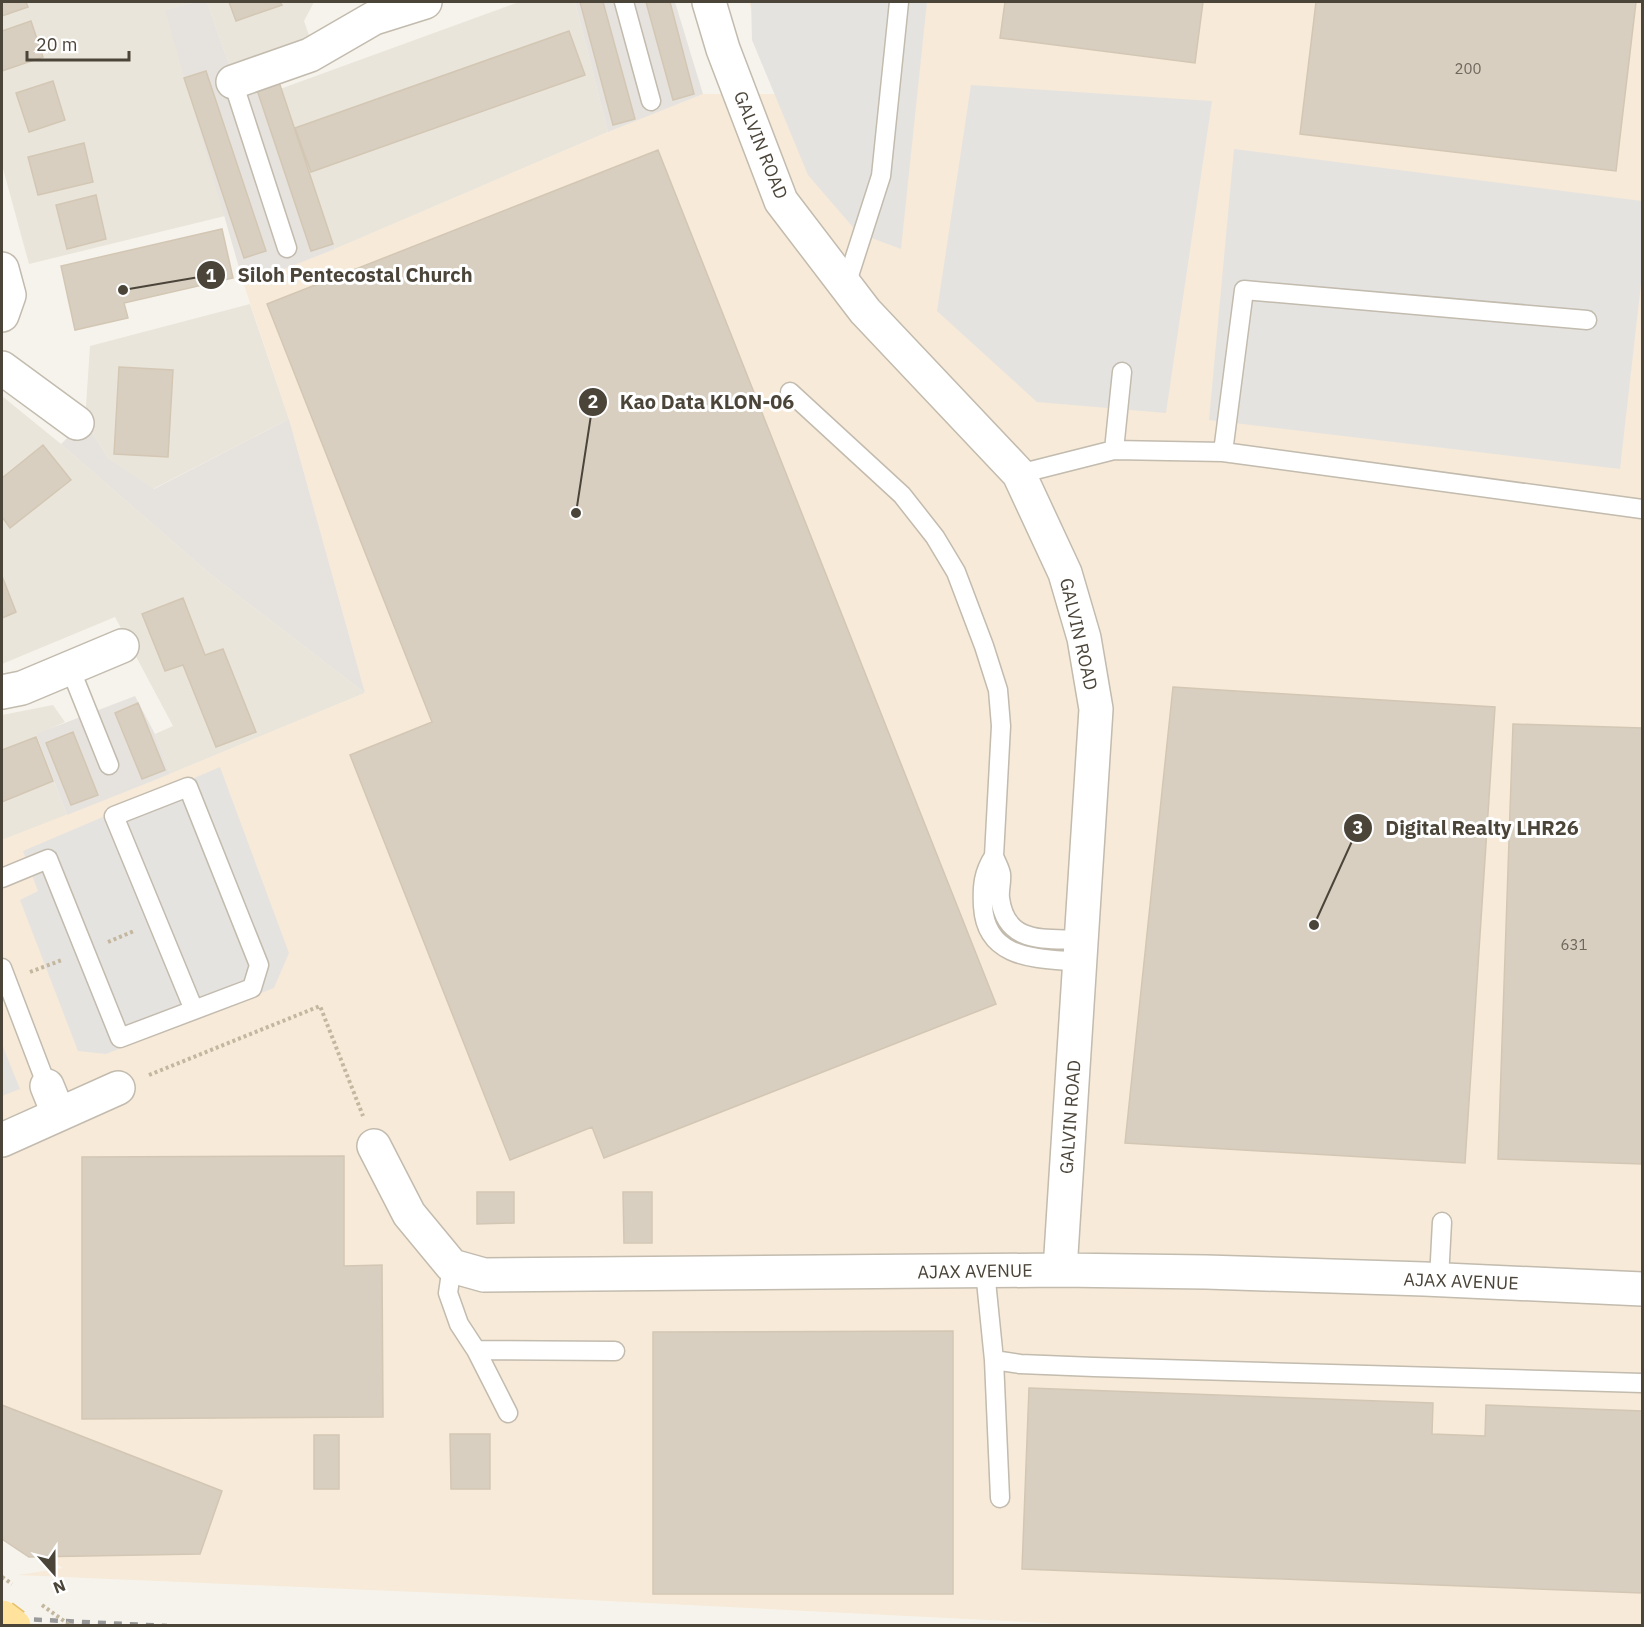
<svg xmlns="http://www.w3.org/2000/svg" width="1644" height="1627" font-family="'IBM Plex Sans',sans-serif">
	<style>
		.residential { fill: #eae5da }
		.commercial { fill: #f7ead8 }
		.industrial { fill: #e6e2dd }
		.parking { fill: #e5e3e0 }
		.building { fill: #d8cfc1; stroke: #d3c7b4; stroke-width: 1.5 }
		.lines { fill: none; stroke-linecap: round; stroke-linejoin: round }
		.service-casing { stroke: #c2bbae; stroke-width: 21 }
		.minor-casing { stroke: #c2bbae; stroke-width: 36 }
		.path { stroke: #c4b79f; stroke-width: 4; stroke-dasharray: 3 3; stroke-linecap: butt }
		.service { stroke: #fff; stroke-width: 18 }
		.minor { stroke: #fff; stroke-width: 33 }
		.rail { stroke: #9a9a9a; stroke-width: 4.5; stroke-dasharray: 8 8; stroke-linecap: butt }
		.primary-bridge-casing { stroke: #e6c16a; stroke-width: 36; stroke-linecap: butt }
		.path-bridge { stroke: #c4b79f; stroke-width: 4; stroke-dasharray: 3 3; stroke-linecap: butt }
		.primary-bridge { stroke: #ffe39c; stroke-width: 33 }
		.labels { text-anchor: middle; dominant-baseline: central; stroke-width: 6; stroke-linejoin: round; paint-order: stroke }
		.number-label { font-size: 15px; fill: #6e675b }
		.street-label { font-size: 18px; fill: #4b4439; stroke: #fff }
		.leader { fill: none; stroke: #4b4439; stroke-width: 2 }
		.callout-dot { fill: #4b4439; stroke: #fff; stroke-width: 2 }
		.mark-label { font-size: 18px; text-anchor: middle; font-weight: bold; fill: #fff }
		.callout-label { font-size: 20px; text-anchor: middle; font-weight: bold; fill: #4b4439; stroke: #fff; stroke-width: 6; stroke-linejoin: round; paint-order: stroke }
	</style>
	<rect width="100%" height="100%" fill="#f6f3ec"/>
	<path class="residential" d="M 2,2 L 196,2 L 166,10 L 225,216 L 29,264 L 2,165 Z
		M 207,2 L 314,2 L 304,21 L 311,41 L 231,70 Z
		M 519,2 L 575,2 L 608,132 L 335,249 L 280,89 Z
		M 250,304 L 289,419 L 153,489 L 108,458 L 85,421 L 90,346 Z
		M 2,396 L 61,444 L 209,573 L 365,693 L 170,774 L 155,734 L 173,726 L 115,617 L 2,664 Z
		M 53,705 L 65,722 L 36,735 L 67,815 L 2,840 L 2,715 Z"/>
	<path class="commercial" d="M 749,2 L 1642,2 L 1642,1625 L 1087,1625 L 487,1595 L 18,1575 L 63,1568 L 2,1532 L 2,840 L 170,774 L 365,693 L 289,419 L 244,285 L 335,249 L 608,132 L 703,94 L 779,94 L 757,30 Z"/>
	<path class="industrial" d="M 196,2 L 207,2 L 231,70 L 269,57 L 335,249 L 244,285 L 165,10 Z
		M 575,2 L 675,2 L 703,94 L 608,132 Z
		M 289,419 L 365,693 L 209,573 L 61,444 L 85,421 L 108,458 L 154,489 Z
		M 135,696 L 155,734 L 170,774 L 67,815 L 36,734 Z"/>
	<path class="parking" d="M 751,2 L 927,2 L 901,249 L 858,233 L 808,175 L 752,40 Z
		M 971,85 L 1212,101 L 1166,413 L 1037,402 L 937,311 Z
		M 1234,149 L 1642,201 L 1642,275 L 1620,469 L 1209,420 Z
		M 220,767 L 289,953 L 274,988 L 106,1054 L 78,1051 L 20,900 L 38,891 L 23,851 Z
		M 2,1044 L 20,1089 L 2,1096 Z"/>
	<path class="building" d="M 2,2 L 26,2 L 28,7 L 2,16 Z
		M 229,2 L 280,2 L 282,5 L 236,21 Z
		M 580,2 L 603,2 L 635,119 L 613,125 Z
		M 646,2 L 670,2 L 694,94 L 673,100 Z
		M 1005,2 L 1203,2 L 1195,63 L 1000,38 Z
		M 1316,2 L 1636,2 L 1616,171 L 1300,134 Z
		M 31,21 L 43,57 L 2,71 L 2,31 Z
		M 569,31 L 585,75 L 311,172 L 295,128 Z
		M 206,71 L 266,251 L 244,258 L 184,78 Z
		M 53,81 L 65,120 L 29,132 L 16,93 Z
		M 279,82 L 333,244 L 311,251 L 257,90 Z
		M 84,143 L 93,182 L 38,195 L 28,157 Z
		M 658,150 L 996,1004 L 604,1158 L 592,1127 L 510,1160 L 350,755 L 432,722 L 267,304 Z
		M 96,195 L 106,239 L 67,249 L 56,205 Z
		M 222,229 L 233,278 L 124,303 L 128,318 L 75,330 L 61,266 Z
		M 119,367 L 173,370 L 168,457 L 114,454 Z
		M 43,445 L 71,480 L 10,528 L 2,517 L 2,478 Z
		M 2,576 L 16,612 L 2,618 Z
		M 183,598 L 205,655 L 223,649 L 256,732 L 216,747 L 183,665 L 165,671 L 142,614 Z
		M 1173,687 L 1495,707 L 1465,1163 L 1125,1143 Z
		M 138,703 L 165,770 L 142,779 L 115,713 Z
		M 1513,724 L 1642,728 L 1642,1164 L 1498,1159 Z
		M 73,732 L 98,795 L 71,805 L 46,743 Z
		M 36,737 L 53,781 L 2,802 L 2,750 Z
		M 344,1156 L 344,1266 L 382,1265 L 383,1417 L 82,1419 L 82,1157 Z
		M 477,1192 L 514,1192 L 514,1223 L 477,1224 Z
		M 623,1192 L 652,1192 L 652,1243 L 624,1243 Z
		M 953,1331 L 953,1594 L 653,1594 L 653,1332 Z
		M 1029,1388 L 1433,1403 L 1432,1434 L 1485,1436 L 1486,1405 L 1642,1411 L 1642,1593 L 1022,1569 Z
		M 2,1405 L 222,1491 L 200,1554 L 29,1557 L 2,1539 Z
		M 450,1434 L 490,1434 L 490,1489 L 451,1489 Z
		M 314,1435 L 339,1435 L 339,1489 L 314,1489 Z"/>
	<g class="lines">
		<defs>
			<path id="service" d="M 624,2 L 651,101
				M 233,82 L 287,248
				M 846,285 L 881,176 L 899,2
				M 790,392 L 902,495 L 935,537 L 956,572 L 984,646 L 998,690 L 1001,726 L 994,856
				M 1114,450 L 1122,372
				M 1223,452 L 1244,290 L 1587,320
				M 1019,474 L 1114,450 L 1223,452 L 1642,509
				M 70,668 L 109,765
				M 2,878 L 48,859 L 120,1038 L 252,988 L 259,965 L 188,787 L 114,816 L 194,1010
				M 1080,962 C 1039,958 986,961 983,906 C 982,886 983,873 994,856 C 996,862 1000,868 1001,874 C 1002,882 999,890 1000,898 C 1006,945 1044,938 1081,940
				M 2,968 L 47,1086
				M 452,1266 L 448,1293 L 459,1324 L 476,1350 L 508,1413
				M 985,1271 L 994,1360 L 1000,1498
				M 1439,1279 L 1442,1222
				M 476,1350 L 615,1351
				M 994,1360 L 1020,1364 L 1094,1367 L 1642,1383"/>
			<path id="minor" d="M 709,2 L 723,49 L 781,201 L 865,311 L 1019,474 L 1065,573 L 1084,638 L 1096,709 L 1060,1270
				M 233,82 L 310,55 L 374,18 L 425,2
				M 2,269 L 9,295 L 2,315
				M 2,368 L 77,423
				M 2,692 L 22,688 L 122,646
				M 47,1086 L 58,1113
				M 2,1140 L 118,1088
				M 374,1146 L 409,1214 L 452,1266 L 484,1275 L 1060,1270 L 1206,1272 L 1424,1279 L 1642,1289"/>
		</defs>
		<use href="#service" class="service-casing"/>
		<use href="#minor" class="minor-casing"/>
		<path class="path" d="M 108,942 L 134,931
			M 30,972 L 62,960
			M 149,1075 L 320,1006 L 363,1116"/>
		<use href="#service" class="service"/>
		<use href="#minor" class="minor"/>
		<path class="rail" d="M 2,1618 L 167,1626"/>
		<defs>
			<path id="primary-bridge" d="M 2,1617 L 14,1626"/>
		</defs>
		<use href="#primary-bridge" class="primary-bridge-casing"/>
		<path class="path-bridge" d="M 2,1577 L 12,1584
			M 42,1605 L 71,1626"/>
		<use href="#primary-bridge" class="primary-bridge"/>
	</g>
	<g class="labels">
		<g class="number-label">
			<text x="1468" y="68">200</text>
			<text x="1574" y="944">631</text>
		</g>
		<g class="street-label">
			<text transform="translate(761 145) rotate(68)">GALVIN ROAD</text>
			<text transform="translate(1079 634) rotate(77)">GALVIN ROAD</text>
			<text transform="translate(1070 1117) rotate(-86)">GALVIN ROAD</text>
			<text transform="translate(975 1271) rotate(-1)">AJAX AVENUE</text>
			<text transform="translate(1461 1281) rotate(2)">AJAX AVENUE</text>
		</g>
	</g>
	<path class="leader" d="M123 290L211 275M576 513L593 402M1314 925L1358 828"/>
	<g class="callout-dot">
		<circle cx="123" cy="290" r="6"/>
		<circle cx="576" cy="513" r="6"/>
		<circle cx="1314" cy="925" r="6"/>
		<circle cx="211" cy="275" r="15"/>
		<circle cx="593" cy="402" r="15"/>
		<circle cx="1358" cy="828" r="15"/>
	</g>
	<g class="mark-label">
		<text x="211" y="282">1</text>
		<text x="593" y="408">2</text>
		<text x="1358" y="834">3</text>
	</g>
	<g class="callout-label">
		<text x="355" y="282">Siloh Pentecostal Church</text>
		<text x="707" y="409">Kao Data KLON-06</text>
		<text x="1482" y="835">Digital Realty LHR26</text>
	</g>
	<rect width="1644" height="1627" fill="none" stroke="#4b4439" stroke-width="6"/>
	<g transform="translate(54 1573) rotate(159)" stroke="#ffffff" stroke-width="4.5" paint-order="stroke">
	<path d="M0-4.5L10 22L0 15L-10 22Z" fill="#4b4439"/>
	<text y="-9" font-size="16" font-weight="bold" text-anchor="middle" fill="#4b4439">N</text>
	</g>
	<path d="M27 51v9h102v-9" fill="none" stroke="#4b4439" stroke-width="3"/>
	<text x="36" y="51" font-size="18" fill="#4b4439" stroke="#ffffff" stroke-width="4.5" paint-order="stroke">20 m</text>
</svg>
